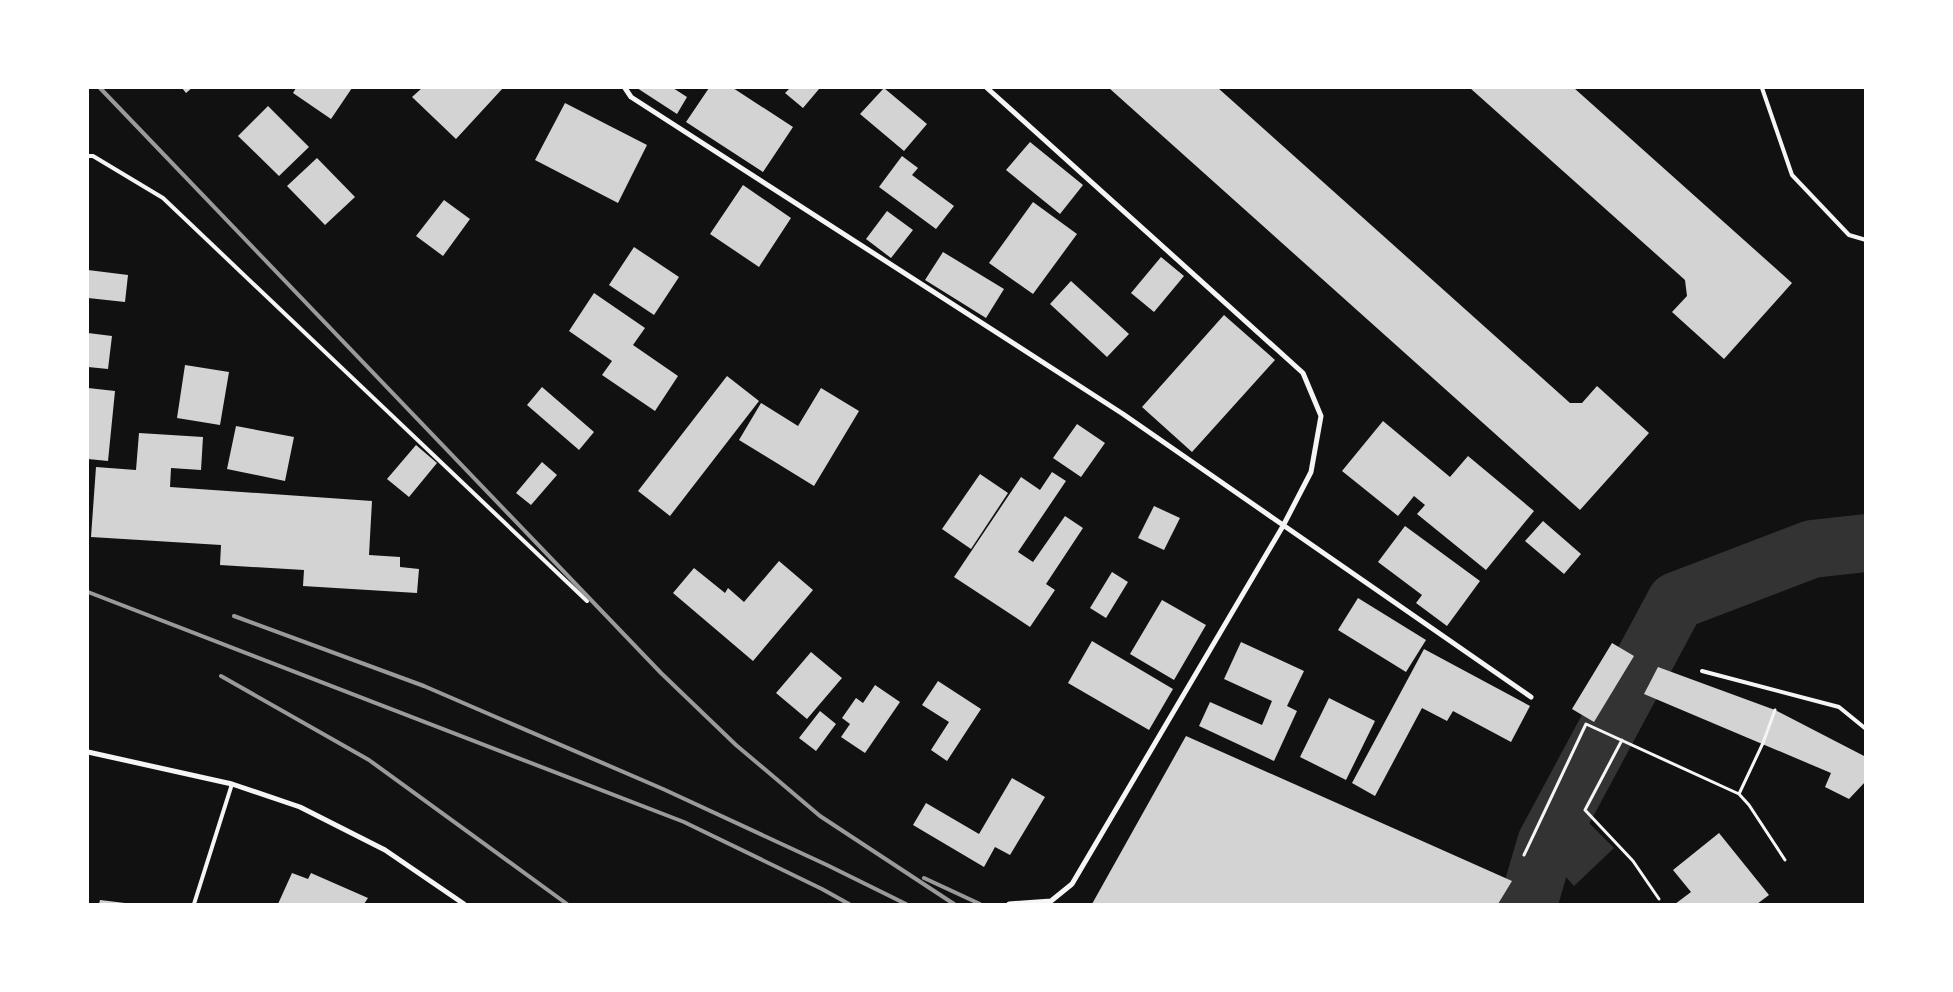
<svg xmlns="http://www.w3.org/2000/svg" width="1953" height="992" font-family="'Alegreya Sans',sans-serif">
	<style>
		.water { fill: #333 }
		.lines { fill: none; stroke-linecap: round; stroke-linejoin: round }
		.river { stroke: #333; stroke-width: 58 }
		.building { fill: #d3d3d3 }
		.path { stroke: #f5f5f5; stroke-width: 3 }
		.service { stroke: #f5f5f5; stroke-width: 4 }
		.minor { stroke: #f5f5f5; stroke-width: 5 }
		.rail { stroke: #9a9a9a; stroke-width: 4 }
	</style>
	<rect width="100%" height="100%" fill="#111"/>
	<path class="water" d="M 1582,816 L 1614,848 L 1574,886 L 1566,877 L 1565,845 Z"/>
	<g class="lines">
		<path class="river" d="M 1526,904 L 1530,898 L 1546,843 L 1676,601 L 1812,549 L 1866,543"/>
	</g>
	<path class="building" d="M 182,88 L 192,88 L 186,93 Z
		M 296,88 L 352,88 L 331,119 L 293,93 Z
		M 422,88 L 503,88 L 456,139 L 412,97 Z
		M 637,88 L 673,88 L 687,97 L 677,114 Z
		M 709,88 L 733,88 L 793,127 L 763,172 L 686,122 Z
		M 790,88 L 817,88 L 819,89 L 803,108 L 785,93 Z
		M 884,88 L 927,124 L 904,151 L 860,114 Z
		M 1109,88 L 1218,88 L 1570,403 L 1582,403 L 1597,386 L 1649,433 L 1580,510 Z
		M 1470,88 L 1574,88 L 1792,283 L 1724,359 L 1672,312 L 1687,296 L 1685,280 Z
		M 565,103 L 647,145 L 618,203 L 535,160 Z
		M 268,106 L 309,147 L 279,176 L 238,136 Z
		M 1030,142 L 1083,185 L 1060,214 L 1006,170 Z
		M 902,156 L 918,168 L 912,175 L 954,206 L 936,229 L 879,187 Z
		M 317,158 L 355,197 L 325,225 L 287,186 Z
		M 743,185 L 791,218 L 759,267 L 710,234 Z
		M 444,200 L 470,219 L 443,256 L 416,236 Z
		M 1033,202 L 1077,234 L 1033,294 L 989,263 Z
		M 887,211 L 913,230 L 891,258 L 866,239 Z
		M 634,247 L 679,277 L 654,315 L 609,285 Z
		M 943,252 L 1004,289 L 986,318 L 925,280 Z
		M 1161,257 L 1184,276 L 1154,312 L 1131,293 Z
		M 88,270 L 128,275 L 125,302 L 88,298 Z
		M 1071,281 L 1129,334 L 1107,357 L 1050,304 Z
		M 594,293 L 645,328 L 633,345 L 678,376 L 655,411 L 602,375 L 612,361 L 569,331 Z
		M 1224,315 L 1275,360 L 1192,452 L 1142,407 Z
		M 88,333 L 112,336 L 108,369 L 88,367 Z
		M 185,365 L 229,372 L 220,425 L 177,418 Z
		M 727,376 L 759,401 L 670,516 L 638,491 Z
		M 542,387 L 594,432 L 579,450 L 527,405 Z
		M 88,388 L 115,391 L 108,461 L 88,459 Z
		M 821,388 L 859,411 L 814,486 L 739,440 L 761,403 L 798,426 Z
		M 1383,421 L 1450,477 L 1468,456 L 1534,511 L 1486,570 L 1417,514 L 1425,505 L 1414,496 L 1398,516 L 1342,471 Z
		M 1077,424 L 1105,443 L 1081,477 L 1053,458 Z
		M 236,426 L 294,437 L 285,481 L 227,469 Z
		M 139,433 L 203,437 L 201,470 L 171,468 L 170,487 L 372,501 L 369,555 L 400,557 L 400,567 L 419,569 L 417,593 L 303,586 L 304,570 L 220,565 L 221,545 L 91,537 L 96,467 L 136,470 Z
		M 416,445 L 437,463 L 409,497 L 387,479 Z
		M 542,462 L 557,475 L 531,505 L 516,493 Z
		M 1052,472 L 1066,481 L 1018,552 L 1033,562 L 1065,516 L 1083,528 L 1046,584 L 1055,590 L 1030,627 L 954,577 L 1021,477 L 1040,490 Z
		M 980,474 L 1008,493 L 971,549 L 942,529 Z
		M 1154,506 L 1180,518 L 1164,550 L 1138,538 Z
		M 1543,521 L 1581,554 L 1564,574 L 1525,541 Z
		M 1405,526 L 1480,581 L 1447,626 L 1416,603 L 1422,595 L 1378,562 Z
		M 779,561 L 813,590 L 753,661 L 673,593 L 694,568 L 725,593 L 728,588 L 744,602 Z
		M 1112,572 L 1128,582 L 1106,618 L 1090,608 Z
		M 1358,598 L 1426,640 L 1406,672 L 1338,630 Z
		M 1162,600 L 1206,625 L 1174,680 L 1130,654 Z
		M 1092,641 L 1173,689 L 1149,730 L 1068,683 Z
		M 1241,642 L 1304,671 L 1287,706 L 1297,711 L 1274,761 L 1199,726 L 1210,702 L 1262,725 L 1272,701 L 1224,679 Z
		M 1612,643 L 1634,656 L 1594,722 L 1572,709 Z
		M 1424,649 L 1530,706 L 1511,742 L 1453,711 L 1447,721 L 1422,708 L 1375,796 L 1352,783 Z
		M 811,652 L 842,678 L 807,719 L 776,693 Z
		M 1658,667 L 1775,710 L 1866,757 L 1866,781 L 1849,799 L 1825,787 L 1831,773 L 1644,694 Z
		M 938,681 L 981,709 L 947,761 L 931,750 L 949,722 L 922,705 Z
		M 875,685 L 900,702 L 865,753 L 841,737 L 850,724 L 842,718 L 856,698 L 863,703 Z
		M 1329,698 L 1375,721 L 1346,780 L 1300,757 Z
		M 820,711 L 836,724 L 816,751 L 799,738 Z
		M 1186,736 L 1512,881 L 1498,904 L 1092,904 Z
		M 1012,778 L 1045,797 L 1010,855 L 995,847 L 984,867 L 913,825 L 926,803 L 979,834 Z
		M 1719,833 L 1769,895 L 1757,904 L 1675,904 L 1691,892 L 1673,870 Z
		M 292,873 L 308,879 L 311,873 L 368,898 L 364,904 L 278,904 Z
		M 100,900 L 125,903 L 125,904 L 99,904 Z"/>
	<g class="lines">
		<path class="path" d="M 1622,740 L 1585,810 L 1633,861 L 1659,899
			M 1739,794 L 1763,743 L 1775,710
			M 1524,855 L 1586,724 L 1739,794 L 1749,805 L 1785,860"/>
		<path class="service" d="M 1762,88 L 1792,175 L 1849,235 L 1866,240
			M 88,156 L 93,156 L 163,198 L 587,601
			M 1702,671 L 1839,707 L 1866,729
			M 194,904 L 232,784"/>
		<path class="minor" d="M 625,88 L 631,97 L 1123,414 L 1531,697
			M 987,88 L 1303,373 L 1321,416 L 1311,472 L 1283,526 L 1072,884 L 1051,901 L 1009,904
			M 88,752 L 232,784 L 300,807 L 385,850 L 464,904"/>
		<path class="rail" d="M 100,88 L 661,673 L 736,745 L 820,816 L 954,904
			M 88,592 L 684,822 L 822,889 L 849,904
			M 234,616 L 424,686 L 663,789 L 827,865 L 906,904
			M 221,676 L 369,760 L 567,904
			M 924,878 L 980,904"/>
	</g>
	<rect width="1953" height="992" fill="none" stroke="#ffffff" stroke-width="178"/>
</svg>
